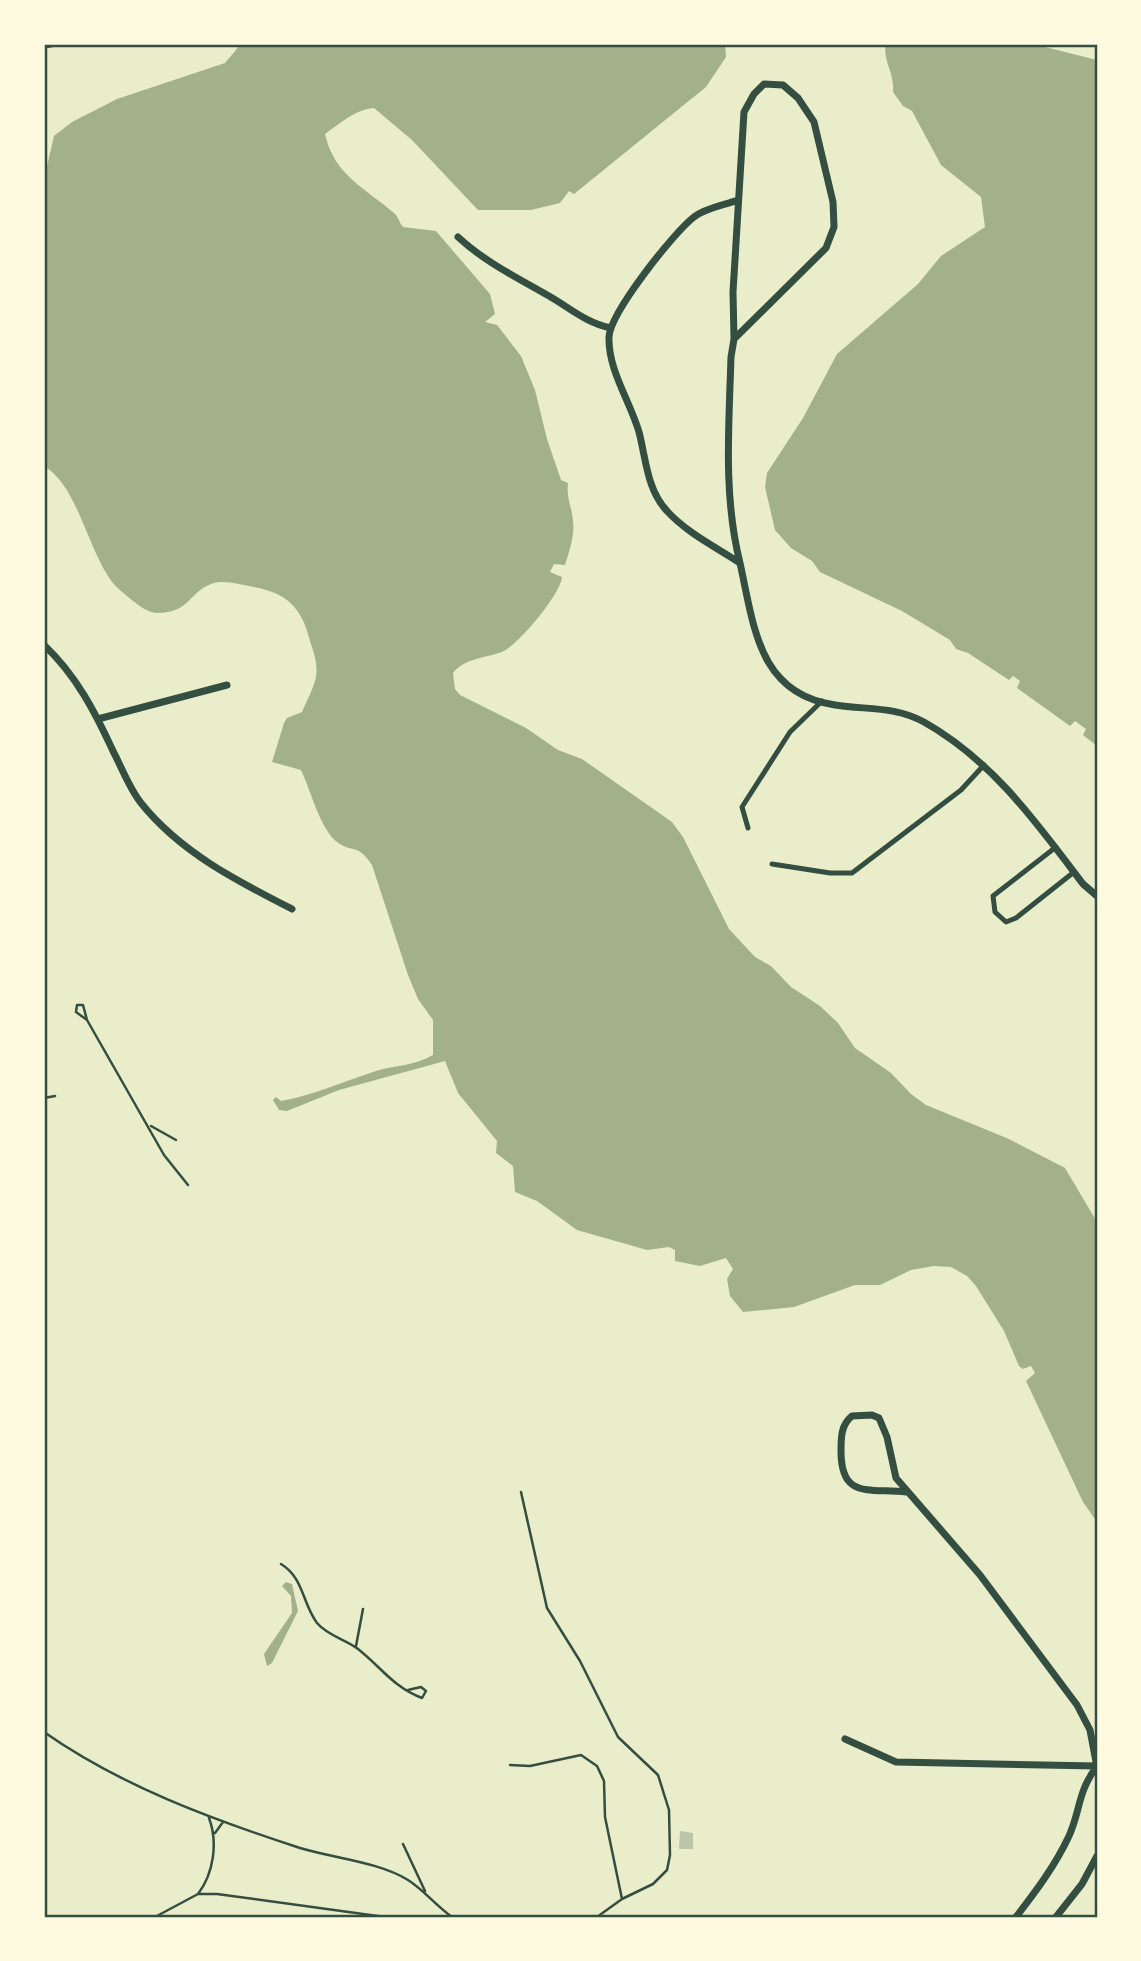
<svg xmlns="http://www.w3.org/2000/svg" width="1141" height="1961" font-family="Spectral,serif">
	<style>
		.water { fill: #a3b18a }
		.building { fill: #bcc5a7 }
		.lines { fill: none; stroke-linecap: round; stroke-linejoin: round }
		.path { stroke: #344e41; stroke-width: 2.5 }
		.service { stroke: #344e41; stroke-width: 5 }
		.minor { stroke: #344e41; stroke-width: 7 }
		.neatline { fill: none; stroke: #344e41; stroke-width: 2.5 }
	</style>
	<rect width="100%" height="100%" fill="#e9edc9"/>
	<path class="water" d="M 241,44 L 725,44 L 726,57 L 706,87 L 574,194 L 569,191 L 560,203 L 531,210 L 478,210 L 412,140 L 374,108 C 353,110 340,124 325,134 C 334,175 365,188 394,213 C 398,216 399,222 403,227 L 436,231 L 490,294 L 495,314 L 485,322 L 497,325 L 521,356 L 535,390 L 547,439 L 561,480 L 568,483 C 566,498 572,507 573,521 C 575,535 569,552 565,565 L 554,564 L 550,572 L 562,577 C 561,594 518,645 502,652 C 485,658 465,658 453,673 L 455,689 L 460,695 L 526,728 L 558,750 L 582,759 L 672,822 L 683,837 L 729,929 L 755,957 L 771,966 L 791,987 L 820,1006 L 838,1023 L 855,1048 L 891,1073 L 911,1094 L 926,1105 L 1009,1139 L 1065,1168 L 1097,1222 L 1097,1522 L 1083,1502 L 1026,1381 L 1035,1373 L 1031,1366 L 1023,1369 L 1019,1366 L 1004,1331 L 976,1286 L 967,1276 L 951,1267 L 934,1266 L 911,1270 L 880,1285 L 855,1285 L 794,1307 L 743,1312 L 730,1296 L 727,1279 L 733,1269 L 726,1258 L 700,1266 L 675,1261 L 675,1250 L 669,1247 L 647,1250 L 577,1230 L 537,1201 L 515,1192 L 513,1166 L 496,1153 L 497,1141 L 458,1093 L 445,1061 L 339,1090 L 287,1111 L 279,1110 L 273,1100 L 276,1097 L 281,1101 C 314,1095 345,1081 376,1071 C 395,1065 415,1066 433,1055 L 433,1020 L 418,999 L 408,975 L 372,865 C 357,842 353,854 337,842 C 320,829 310,788 301,770 L 272,762 L 284,723 L 287,718 L 302,712 C 307,700 313,690 316,677 C 318,664 314,653 310,641 C 302,608 287,593 254,587 C 241,585 224,579 211,584 C 189,592 190,613 157,613 C 145,613 130,598 121,591 C 90,566 81,487 44,466 L 44,179 L 54,136 L 72,122 L 117,99 L 225,63 Z
		M 886,44 L 1033,44 L 1097,60 L 1097,746 L 1083,735 L 1086,729 L 1075,721 L 1070,726 L 1017,688 L 1020,681 L 1013,676 L 1009,680 L 968,653 L 956,649 L 950,640 L 902,611 L 820,572 L 812,561 L 791,548 L 775,530 L 765,487 L 767,473 L 803,418 L 837,354 L 918,284 L 941,256 L 985,227 L 981,197 L 941,165 L 912,111 L 903,106 L 893,92 C 895,73 882,60 886,44 Z
		M 286,1582 L 292,1584 L 298,1611 L 272,1663 L 267,1666 L 264,1654 L 292,1613 L 291,1596 L 282,1586 Z"/>
	<path class="building" d="M 680,1831 L 693,1833 L 693,1849 L 679,1849 Z"/>
	<g class="lines">
		<path class="path" d="M 87,1020 L 83,1005 L 77,1005 L 76,1012 L 87,1020 L 164,1155 L 188,1185
			M 44,1098 L 55,1096
			M 151,1126 L 176,1140
			M 521,1492 L 547,1608 L 580,1661 L 618,1737 L 658,1775 L 669,1810 L 670,1855 L 667,1870 L 653,1884 L 622,1899 L 597,1917
			M 281,1564 C 304,1578 302,1603 317,1623 C 328,1636 345,1639 358,1649 C 380,1666 394,1688 422,1698 L 426,1691 L 421,1687 L 408,1690
			M 356,1646 L 363,1609
			M 44,1732 C 121,1786 211,1819 300,1848 C 333,1858 379,1862 408,1880 C 424,1890 436,1906 452,1917
			M 510,1765 L 530,1766 L 581,1755 L 597,1766 L 604,1781 L 605,1817 L 622,1899
			M 215,1833 L 223,1822
			M 403,1844 L 425,1891
			M 198,1894 C 214,1873 218,1842 209,1818
			M 155,1917 L 198,1894 L 217,1894 L 385,1917"/>
		<path class="service" d="M 748,828 L 742,807 L 790,732 L 822,701
			M 1056,847 L 993,896 L 995,912 L 1006,922 L 1016,918 L 1074,872
			M 772,864 L 830,873 L 852,873 L 961,790 L 984,765"/>
		<path class="minor" d="M 44,45 L 51,44
			M 738,200 C 725,205 705,208 694,217 C 674,232 610,313 609,337 C 608,370 630,401 639,432 C 646,459 647,490 667,511 C 687,533 716,547 740,563 C 754,626 758,694 835,705 C 867,710 895,706 924,722 C 993,761 1036,822 1083,884 L 1097,896
			M 458,237 C 485,262 516,277 549,296 C 570,308 586,323 611,328
			M 734,339 L 733,292 L 744,112 L 754,94 L 764,84 L 783,85 L 798,98 L 814,122 L 833,202 L 834,227 L 826,248 L 734,339 L 731,357 C 729,426 723,495 740,563
			M 44,645 C 76,675 95,712 113,751 C 122,768 129,788 141,803 C 180,852 237,881 292,909
			M 98,719 L 227,685
			M 906,1492 C 868,1488 841,1499 841,1451 C 841,1437 841,1425 852,1416 L 872,1415 L 879,1418 L 887,1437 L 896,1478 L 980,1575 L 1077,1705 L 1090,1730 L 1097,1767
			M 845,1739 L 896,1762 L 1097,1766
			M 1016,1917 C 1036,1891 1055,1866 1069,1836 C 1081,1809 1077,1793 1097,1766
			M 1056,1917 L 1082,1884 L 1097,1856"/>
	</g>
	<rect width="1141" height="1961" fill="none" stroke="#fefae0" stroke-width="91"/>
	<rect x="46" y="46" width="1050" height="1870" class="neatline"/>
</svg>
